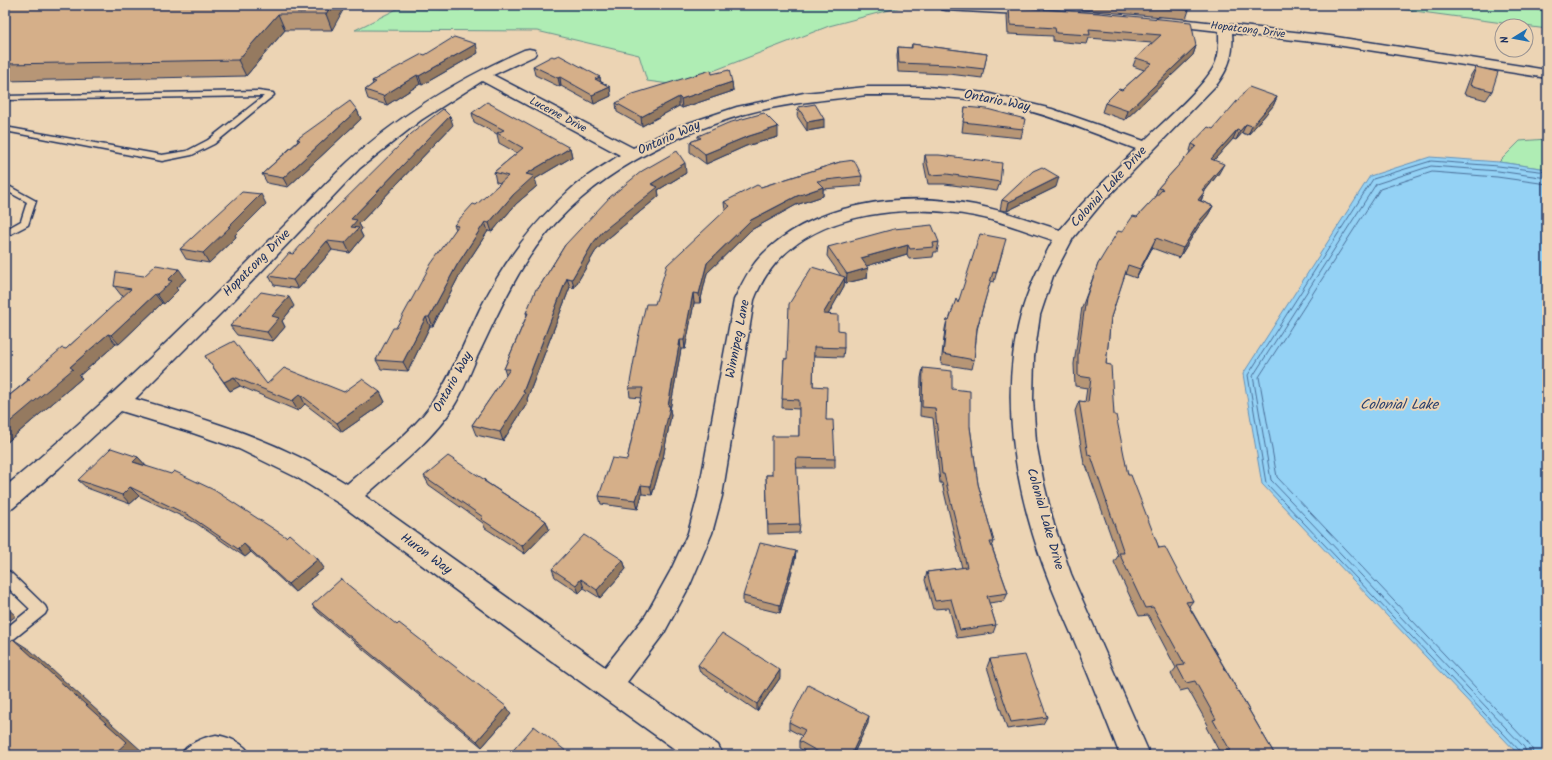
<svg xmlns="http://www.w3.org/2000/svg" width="1552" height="760" font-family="Kalam,sans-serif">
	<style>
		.green { fill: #afedb4; stroke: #658e89 }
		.water { fill: #94d2f5; stroke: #6491b9 }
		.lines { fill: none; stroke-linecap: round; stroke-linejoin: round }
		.shore { stroke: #4b709a; stroke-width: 1 }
		.lane-casing { stroke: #1b2f5e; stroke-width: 3 }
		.street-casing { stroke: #1b2f5e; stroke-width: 3 }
		.lane { fill: #ecd4b4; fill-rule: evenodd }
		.street { fill: #ecd4b4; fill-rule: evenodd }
		.wall { fill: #b79676; stroke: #1b2f5e }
		.shaded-wall { fill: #957a60; stroke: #1b2f5e }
		.building { fill: #d5af89; stroke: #1b2f5e }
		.labels { text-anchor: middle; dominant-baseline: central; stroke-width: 4; stroke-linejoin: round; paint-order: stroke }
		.far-street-label { font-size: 11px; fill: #1b2f5e; stroke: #ecd4b4 }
		.street-label { font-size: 13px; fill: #1b2f5e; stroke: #ecd4b4 }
		.water-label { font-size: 14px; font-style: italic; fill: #273f6d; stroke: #ecd4b4 }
	</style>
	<rect width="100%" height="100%" fill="#ecd4b4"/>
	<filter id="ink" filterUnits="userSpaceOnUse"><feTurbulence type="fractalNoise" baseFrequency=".025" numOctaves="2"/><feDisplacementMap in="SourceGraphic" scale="8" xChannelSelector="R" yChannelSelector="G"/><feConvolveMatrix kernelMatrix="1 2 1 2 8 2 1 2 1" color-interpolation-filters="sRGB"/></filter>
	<g filter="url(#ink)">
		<path class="green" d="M 476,5 L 908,5 L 829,26 L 677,85 L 647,81 L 639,55 L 537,31 L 355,30 L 397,9 L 459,10 Z
			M 1370,5 L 1501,5 L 1547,11 L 1547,29 Z
			M 1547,139 L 1547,169 L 1499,162 L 1520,141 Z"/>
		<path class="water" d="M 1430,157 L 1499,162 L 1547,169 L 1547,755 L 1519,755 L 1262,484 L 1243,374 L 1370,176 Z"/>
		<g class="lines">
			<path class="shore" d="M 1522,755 L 1520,751 L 1266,483 L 1248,375 L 1373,179 L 1431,161 L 1498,166 L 1547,172
				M 1527,755 L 1524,747 L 1271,480 L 1253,376 L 1376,184 L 1431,166 L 1498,171 L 1547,178
				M 1533,755 L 1532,749 L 1528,743 L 1277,477 L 1259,377 L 1380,189 L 1432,172 L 1497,177 L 1547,184"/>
			<defs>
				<path id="lane" d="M 258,91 L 273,93 L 274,95 L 214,144 L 192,155 L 162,161 L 5,131 L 5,127 L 162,155 L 187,151 L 208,140 L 264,96 L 5,100 L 5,96 Z
					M 5,184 L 36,201 L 28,225 L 5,237 L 5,230 L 21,221 L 27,202 L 5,190 Z
					M 5,570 L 10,572 L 45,606 L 47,610 L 45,614 L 10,642 L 5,644 L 5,629 L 30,609 L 5,585 Z
					M 216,735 C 228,737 245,743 250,755 L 229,755 L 221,751 L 216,751 L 203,755 L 181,755 C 186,744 204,737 216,735 Z"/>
				<path id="street" d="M 940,5 L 999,5 L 1038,7 L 1043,8 L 1044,11 L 1043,14 L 1038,15 L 946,10 L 941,9 Z
					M 1162,17 L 1330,36 L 1547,70 L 1547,78 L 1330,44 L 1232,33 C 1234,53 1229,67 1218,83 L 1101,204 L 1073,238 L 1053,276 L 1040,315 L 1034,357 L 1033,399 L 1036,442 L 1044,484 L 1054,525 L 1071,574 L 1150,755 L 1120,755 C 1105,717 1090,678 1074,640 C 1063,615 1052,590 1043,565 C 1015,487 999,396 1021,315 C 1028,288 1040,265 1053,240 C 1028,232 1002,221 975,216 C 910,203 814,211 771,269 C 764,277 760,286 756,295 L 754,300 L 722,496 L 712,533 L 690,585 L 664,633 L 627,682 L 718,745 L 723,755 L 683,755 L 524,641 L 340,504 L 298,478 L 239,449 L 190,432 L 121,411 L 59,468 L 13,508 L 5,511 L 5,487 C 80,425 151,359 220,290 C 249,261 278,232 307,203 C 321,189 334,175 348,162 C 400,114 461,78 524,50 L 529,49 L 534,50 L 536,53 L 534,56 L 493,75 L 633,148 L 677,127 L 737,107 L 804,93 L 867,87 L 928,87 L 986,93 L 1052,109 L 1144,141 C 1163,122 1208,84 1216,62 C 1220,52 1219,42 1219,31 L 1157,24 L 1155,21 L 1157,18 ZM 482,81 L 620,155 C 604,166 585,176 571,189 C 531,225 504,262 480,309 C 466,338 452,375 434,401 C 411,434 377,458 347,484 C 280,441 210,420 135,399 L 234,300 L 360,168 L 421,120 ZM 867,95 C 907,95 946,96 985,101 C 1037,109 1087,131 1136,149 L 1082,204 L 1060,230 C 1032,221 1004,211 975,205 C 903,191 811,202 759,258 C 748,270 741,286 734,300 L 698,496 L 688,533 L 671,570 L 646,615 L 605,667 L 365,496 C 394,470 425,446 448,415 C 461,397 469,376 477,357 C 492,326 506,294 524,265 C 572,186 659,139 745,114 C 785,103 826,100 867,95 Z"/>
			</defs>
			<use href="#lane" class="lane-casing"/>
			<use href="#street" class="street-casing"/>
			<use href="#lane" class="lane"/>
			<use href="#street" class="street"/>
		</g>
		<path class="wall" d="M 5,5 L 331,5 L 332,30 L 285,30 L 246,76 L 5,81 Z
			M 1007,5 L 1188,5 L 1189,10 L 1186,19 L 1071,9 Z
			M 1009,7 L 1099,13 L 1196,46 L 1193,55 L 1125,120 L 1102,112 L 1105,103 L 1122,90 L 1144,70 L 1133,66 L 1136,58 L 1152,43 L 1089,38 L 1087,44 L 1053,41 L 1053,36 L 1008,34 L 1007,16 Z
			M 912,44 L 987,54 L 982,78 L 949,74 L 898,72 L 897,56 L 898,47 L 911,48 Z
			M 478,53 L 422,85 L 420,84 L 387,105 L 368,99 L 365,90 L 373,84 L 372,81 L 425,55 Z
			M 533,66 L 600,77 L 600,81 L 610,87 L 611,96 L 594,104 L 561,86 L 560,87 L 535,75 Z
			M 1476,67 L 1492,91 L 1486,100 L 1464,94 L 1471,75 Z
			M 712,74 L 732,82 L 733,91 L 682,108 L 679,106 L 642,126 L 617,112 L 616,103 Z
			M 1277,97 L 1273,106 L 1248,135 L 1242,133 L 1236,140 L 1233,139 L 1214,160 L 1219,173 L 1205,191 L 1201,201 L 1213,206 L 1208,215 L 1197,229 L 1179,258 L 1152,248 L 1136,278 L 1125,274 L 1111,317 L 1106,364 L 1114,415 L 1128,475 L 1159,548 L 1193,601 L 1189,606 L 1275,755 L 1218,755 L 1220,753 L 1206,727 L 1208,725 L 1188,689 L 1180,691 L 1171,674 L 1176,668 L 1148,615 L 1139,616 L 1114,562 L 1118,556 L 1086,465 L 1084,464 L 1075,411 L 1079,401 L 1085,402 L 1087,388 L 1075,386 L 1074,364 L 1082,307 L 1098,264 L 1122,232 L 1137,217 L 1156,197 L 1155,197 L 1158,188 L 1189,154 L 1192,144 L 1213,129 Z
			M 798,107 L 824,128 L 807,131 L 797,116 Z
			M 965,107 L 1023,129 L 1021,138 L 962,132 Z
			M 357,110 L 361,119 L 288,187 L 267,183 L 262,174 L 298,141 L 297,139 Z
			M 472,113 L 570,148 L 572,157 L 535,179 L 537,186 L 516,204 L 492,232 L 488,231 L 460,274 L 433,326 L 430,326 L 408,371 L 381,369 L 376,360 L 396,328 L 456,229 L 454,225 L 501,183 L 496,182 L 494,172 L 517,153 L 499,143 L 497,134 L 474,122 Z
			M 453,125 L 359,224 L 362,229 L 360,231 L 363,237 L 350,253 L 332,250 L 298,289 L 274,285 L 269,276 L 293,254 Z
			M 698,136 L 778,137 L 746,146 L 706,164 L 690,152 L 690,142 L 698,139 Z
			M 925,155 L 1000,182 L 997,191 L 945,184 L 928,184 L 924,164 Z
			M 840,162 L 862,176 L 861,186 L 823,189 L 823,196 L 796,205 L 751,230 L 707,273 L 700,303 L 694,303 L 685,349 L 681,349 L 670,410 L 671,415 L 663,458 L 652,495 L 642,494 L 638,509 L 601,504 L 599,496 L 627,460 L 641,398 L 630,397 L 629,388 L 655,304 L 725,211 L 724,202 L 761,187 Z
			M 686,173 L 658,190 L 659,196 L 605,241 L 595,252 L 574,288 L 570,287 L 527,399 L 528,402 L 503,441 L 476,435 L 472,425 L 506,375 L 504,369 L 527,315 L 526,313 L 538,289 L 565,245 Z
			M 1056,187 L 1007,211 L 1000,210 L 1002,200 Z
			M 266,204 L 235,235 L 236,237 L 209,263 L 186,259 L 180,249 Z
			M 939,242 L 937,252 L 934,252 L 933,257 L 909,259 L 907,254 L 866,266 L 868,268 L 867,278 L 846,283 L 844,281 L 844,286 L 828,314 L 838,330 L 844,348 L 843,357 L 814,356 L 813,386 L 826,420 L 835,459 L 835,468 L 796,468 L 800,524 L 799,533 L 768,534 L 766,475 L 772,475 L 799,436 L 799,409 L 782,408 L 784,359 L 787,359 L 841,276 L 827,256 L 828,247 Z
			M 1003,249 L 994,282 L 990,281 L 977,330 L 974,360 L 972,369 L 941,364 L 945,329 L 947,320 L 949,320 L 958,303 Z
			M 144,276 L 186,279 L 176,288 L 178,290 L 164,304 L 162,303 L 119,344 L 116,344 L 79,376 L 82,378 L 5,444 L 5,399 L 28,380 L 27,378 L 66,349 L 124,296 L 121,295 L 114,286 Z
			M 294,306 L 282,321 L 285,327 L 273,341 L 237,335 L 230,326 Z
			M 205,356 L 267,384 L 344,392 L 380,392 L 385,402 L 342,432 L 305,404 L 298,411 L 240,386 L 230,391 Z
			M 923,368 L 952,389 L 970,427 L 978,484 L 994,542 L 992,547 L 1008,593 L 1004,601 L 989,603 L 996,625 L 993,633 L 957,638 L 949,608 L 933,609 L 925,580 L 927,572 L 962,568 L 942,483 L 940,483 L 933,418 L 920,416 L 921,378 Z
			M 138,457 L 146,466 L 324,568 L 295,592 L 251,552 L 245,557 L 196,523 L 139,496 L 130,504 L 87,488 L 78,480 Z
			M 424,476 L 485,480 L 486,482 L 546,521 L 549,529 L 525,554 L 485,528 L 483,523 L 429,485 Z
			M 796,551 L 795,560 L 780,613 L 743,604 L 743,596 Z
			M 623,560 L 626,569 L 600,598 L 584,588 L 579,593 L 555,577 L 552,569 Z
			M 312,605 L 397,625 L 511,714 L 482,747 L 319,613 Z
			M 990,659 L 1047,717 L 1043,724 L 1007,729 L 987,667 Z
			M 698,665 L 780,678 L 757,711 L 700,672 Z
			M 789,722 L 868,723 L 853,755 L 811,755 L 799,748 L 799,741 L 802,736 L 789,729 Z"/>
		<path class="shaded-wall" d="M 331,5 L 346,5 L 332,30 L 326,14 Z
			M 278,14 L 285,30 L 246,76 L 238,60 Z
			M 476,44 L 478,53 L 422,85 L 419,76 Z
			M 1196,46 L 1193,55 L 1125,120 L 1128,111 Z
			M 417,75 L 420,84 L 387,105 L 383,96 Z
			M 560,77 L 561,86 L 560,87 L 558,78 Z
			M 600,77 L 601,86 L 595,79 Z
			M 732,82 L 733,91 L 682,108 L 681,99 Z
			M 610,87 L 611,96 L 594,104 L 592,95 Z
			M 679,97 L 679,106 L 642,126 L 641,117 Z
			M 1277,97 L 1273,106 L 1248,135 L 1252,126 Z
			M 357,110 L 361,119 L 288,187 L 283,178 Z
			M 450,116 L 453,125 L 359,224 L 362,229 L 360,231 L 363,237 L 350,253 L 345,243 L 351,227 L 351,219 Z
			M 824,119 L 824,128 L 807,131 L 807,122 Z
			M 1246,124 L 1242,133 L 1236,140 L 1240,131 Z
			M 778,127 L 778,137 L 746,146 L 706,164 L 705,154 L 746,137 Z
			M 1237,130 L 1233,139 L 1207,168 L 1211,159 Z
			M 570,148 L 572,157 L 535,179 L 537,186 L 516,204 L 492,232 L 489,223 L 513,195 L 526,174 Z
			M 685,163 L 686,173 L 658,190 L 659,196 L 605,241 L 595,252 L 574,288 L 572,279 L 593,243 L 603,231 L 651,184 Z
			M 1224,164 L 1219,173 L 1198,199 L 1202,190 Z
			M 1059,177 L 1056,187 L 1007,211 L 1009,202 Z
			M 823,187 L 823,196 L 796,205 L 751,230 L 707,273 L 700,303 L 699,294 L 707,263 L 751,220 L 797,196 Z
			M 1205,191 L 1201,200 L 1193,209 L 1198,200 Z
			M 261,194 L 266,204 L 235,235 L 236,237 L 209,263 L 203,253 L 228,227 Z
			M 1213,206 L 1208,215 L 1197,229 L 1179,258 L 1183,248 L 1201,219 Z
			M 485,222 L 488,231 L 460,274 L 433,326 L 429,317 L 457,265 Z
			M 1156,238 L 1152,248 L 1136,278 L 1140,269 Z
			M 327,241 L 332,250 L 298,289 L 293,280 Z
			M 908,245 L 907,254 L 860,268 L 861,258 Z
			M 868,268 L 867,278 L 846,283 L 847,274 Z
			M 179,269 L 186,279 L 176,288 L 178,290 L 164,304 L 157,294 L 168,280 Z
			M 845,277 L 844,286 L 823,324 L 823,314 Z
			M 567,278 L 570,287 L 527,399 L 528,402 L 503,441 L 500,432 L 523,392 Z
			M 693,293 L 694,303 L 685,349 L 684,340 Z
			M 155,294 L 162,303 L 119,344 L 111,335 Z
			M 289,297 L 294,306 L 282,321 L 285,327 L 273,341 L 267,332 L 272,316 Z
			M 426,317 L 430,326 L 408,371 L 403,362 Z
			M 108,334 L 116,344 L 79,376 L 82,378 L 5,444 L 5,426 L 70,367 Z
			M 680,340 L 681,349 L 670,410 L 671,415 L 663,458 L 652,495 L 650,486 L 668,406 Z
			M 234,377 L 240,386 L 230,391 L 224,382 Z
			M 380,392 L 385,402 L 342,432 L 337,423 Z
			M 300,394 L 305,404 L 298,411 L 292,401 Z
			M 138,457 L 146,466 L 133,462 Z
			M 641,485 L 642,494 L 638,509 L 636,500 Z
			M 130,487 L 139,496 L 130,504 L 122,495 Z
			M 546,521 L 549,529 L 525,554 L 522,546 Z
			M 244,544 L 251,552 L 245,557 L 238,549 Z
			M 796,551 L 795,560 L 780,613 L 780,605 Z
			M 318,559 L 324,568 L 295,592 L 288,584 Z
			M 623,560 L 626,569 L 600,598 L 597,590 Z
			M 581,579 L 584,588 L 579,593 L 576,585 Z
			M 5,606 L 16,616 L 5,624 Z
			M 13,639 L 30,650 L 143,752 L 140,755 L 113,755 Z
			M 780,670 L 780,678 L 757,711 L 757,704 Z
			M 507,707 L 511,714 L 482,747 L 477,741 Z
			M 869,716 L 868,723 L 853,755 L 851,755 Z"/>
		<path class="building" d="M 5,5 L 331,5 L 326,14 L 278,14 L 238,60 L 5,64 Z
			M 1128,5 L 1188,5 L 1189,10 Z
			M 1009,7 L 1099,13 L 1191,22 L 1196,46 L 1128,111 L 1105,103 L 1119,89 L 1122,90 L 1152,63 L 1136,58 L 1161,35 L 1089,29 L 1090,35 L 1056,33 L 1055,28 L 1010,25 Z
			M 454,37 L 476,44 L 419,76 L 417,75 L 383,96 L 365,90 L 376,82 L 372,81 L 422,54 L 425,55 Z
			M 912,44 L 987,54 L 984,69 L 950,65 L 899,63 L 898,47 L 912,48 Z
			M 559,55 L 600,77 L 595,79 L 610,87 L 592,95 L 560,77 L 558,78 L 533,66 L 552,56 L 554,57 Z
			M 1476,67 L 1498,72 L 1492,91 L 1470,85 Z
			M 711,70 L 712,74 L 729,70 L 732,82 L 681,99 L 679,97 L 641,117 L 616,103 L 633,94 Z
			M 1249,87 L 1277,97 L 1252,126 L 1246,124 L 1240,131 L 1237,130 L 1211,159 L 1224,164 L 1202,190 L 1205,191 L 1198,200 L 1213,206 L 1201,219 L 1183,248 L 1156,238 L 1140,269 L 1128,265 L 1111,317 L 1106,364 L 1111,365 L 1114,415 L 1116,415 L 1128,475 L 1131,475 L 1159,548 L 1165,547 L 1193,601 L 1186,602 L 1275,755 L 1223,755 L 1221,752 L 1230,750 L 1213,720 L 1216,719 L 1195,681 L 1186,683 L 1177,666 L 1185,665 L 1153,607 L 1145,608 L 1119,553 L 1124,553 L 1091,456 L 1088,455 L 1079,401 L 1088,402 L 1091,378 L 1078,376 L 1078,354 L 1086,298 L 1098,264 L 1118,231 L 1122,232 L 1133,216 L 1137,217 L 1163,189 L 1158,188 L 1196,146 L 1192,144 L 1208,127 L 1213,129 Z
			M 350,101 L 357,110 L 283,178 L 262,174 L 300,140 L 297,139 Z
			M 487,102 L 570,148 L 526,174 L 534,176 L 513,195 L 489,223 L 485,222 L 457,265 L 429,317 L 426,317 L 403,362 L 376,360 L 393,328 L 396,328 L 431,264 L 458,226 L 454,225 L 473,204 L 476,205 L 508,176 L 494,172 L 523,148 L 497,133 L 504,130 L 472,113 Z
			M 815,104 L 824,119 L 807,122 L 798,107 Z
			M 965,107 L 987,109 L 1025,119 L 1023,129 L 963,122 Z
			M 443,109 L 450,116 L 351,219 L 357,220 L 351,227 L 359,228 L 345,243 L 327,241 L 293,280 L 269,276 L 289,253 L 293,254 L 321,223 L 411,134 Z
			M 764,113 L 778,127 L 746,137 L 705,154 L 690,142 L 701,138 L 698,136 L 728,123 Z
			M 677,151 L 685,163 L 651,184 L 658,187 L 603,231 L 593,243 L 572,279 L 567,278 L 523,392 L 525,393 L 500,432 L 472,425 L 510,369 L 504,369 L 528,313 L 526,313 L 536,289 L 538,289 L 565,245 L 610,197 L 642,171 Z
			M 925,155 L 939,155 L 1002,163 L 1000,182 L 947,174 L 930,175 Z
			M 854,160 L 862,176 L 817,181 L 823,187 L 797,196 L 751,220 L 707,263 L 699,294 L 693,293 L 684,340 L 680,340 L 668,406 L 670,406 L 661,449 L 650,486 L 641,485 L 636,500 L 599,496 L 612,458 L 627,460 L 643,388 L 629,388 L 638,338 L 646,304 L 655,304 L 667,265 L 730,206 L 724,202 L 757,185 L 761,187 L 840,162 Z
			M 1042,167 L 1059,177 L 1009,202 L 1002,200 L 1033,171 Z
			M 242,192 L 261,194 L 228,227 L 230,227 L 203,253 L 180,249 Z
			M 932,225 L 939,242 L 933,243 L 934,247 L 910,249 L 908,245 L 861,258 L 868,268 L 847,274 L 828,247 L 894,229 Z
			M 980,234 L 1006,239 L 996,273 L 993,272 L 977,328 L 974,360 L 943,354 L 947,320 L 949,320 L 956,299 L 958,303 Z
			M 156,265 L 179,269 L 168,280 L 172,281 L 157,294 L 155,294 L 111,335 L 108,334 L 70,367 L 73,369 L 5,426 L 5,399 L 30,379 L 27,378 L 62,348 L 66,349 L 131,289 L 114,286 L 116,272 L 144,276 Z
			M 812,267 L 845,277 L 823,314 L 838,315 L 838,330 L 844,331 L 844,348 L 814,347 L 813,386 L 827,387 L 826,420 L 833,420 L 835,459 L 796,458 L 800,524 L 768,525 L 766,475 L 772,475 L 772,436 L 799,436 L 799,400 L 782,399 L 784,359 L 787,359 L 789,304 Z
			M 261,292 L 289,297 L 272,316 L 279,318 L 267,332 L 230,326 Z
			M 234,341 L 267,384 L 284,368 L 344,392 L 362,379 L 380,392 L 337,423 L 300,394 L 292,401 L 234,377 L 224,382 L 205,356 Z
			M 923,368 L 952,371 L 952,389 L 970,391 L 970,427 L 978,484 L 994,542 L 990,542 L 1008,593 L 987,596 L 996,625 L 960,630 L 951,599 L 935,601 L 927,572 L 967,567 L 944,474 L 942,474 L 935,408 L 922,407 Z
			M 111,448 L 138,457 L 133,462 L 171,474 L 174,471 L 214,490 L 286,537 L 289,534 L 318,559 L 288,584 L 244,544 L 238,549 L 188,515 L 130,487 L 122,495 L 78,480 Z
			M 448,456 L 485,480 L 484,481 L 546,521 L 522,546 L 481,519 L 483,517 L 424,476 Z
			M 584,535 L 623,560 L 597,590 L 581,579 L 576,585 L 552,569 Z
			M 760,543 L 796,551 L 780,605 L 743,596 Z
			M 341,579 L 397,625 L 399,623 L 507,707 L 477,741 L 312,605 Z
			M 722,633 L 780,670 L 757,704 L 698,665 Z
			M 13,639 L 127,742 L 113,755 L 5,755 L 5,645 Z
			M 1025,655 L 1047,717 L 1011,722 L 990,659 Z
			M 808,685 L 869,716 L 851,755 L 824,755 L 799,741 L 805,730 L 789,722 Z
			M 534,726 L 571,755 L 509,755 Z
			M 895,753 L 903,755 L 894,755 Z"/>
	</g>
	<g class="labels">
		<g class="far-street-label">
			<text transform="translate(1248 30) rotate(7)">Hopatcong Drive</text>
			<text transform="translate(558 115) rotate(28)">Lucerne Drive</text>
		</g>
		<g class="street-label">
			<text transform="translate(997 101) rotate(11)">Ontario Way</text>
			<text transform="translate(669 138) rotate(-24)">Ontario Way</text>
			<text transform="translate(1109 187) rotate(-47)">Colonial Lake Drive</text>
			<text transform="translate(257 263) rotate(-45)">Hopatcong Drive</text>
			<text transform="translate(738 339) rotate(-79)">Winnipeg Lane</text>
			<text transform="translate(453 382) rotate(-61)">Ontario Way</text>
			<text transform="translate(1045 519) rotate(74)">Colonial Lake Drive</text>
			<text transform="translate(426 554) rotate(36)">Huron Way</text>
		</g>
		<g class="water-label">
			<text x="1399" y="405">Colonial Lake</text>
		</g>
	</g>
	<rect width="1552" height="760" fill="none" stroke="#ecd4b4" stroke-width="20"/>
	<rect x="10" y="10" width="1532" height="740" fill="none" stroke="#1b2f5e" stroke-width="1.5" filter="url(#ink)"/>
	<g transform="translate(1514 38) rotate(259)"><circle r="19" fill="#ecd4b4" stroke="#989292"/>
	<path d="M0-3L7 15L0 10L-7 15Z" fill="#1f6fb2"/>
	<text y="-6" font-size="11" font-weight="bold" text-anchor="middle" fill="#1b2f5e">N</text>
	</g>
</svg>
